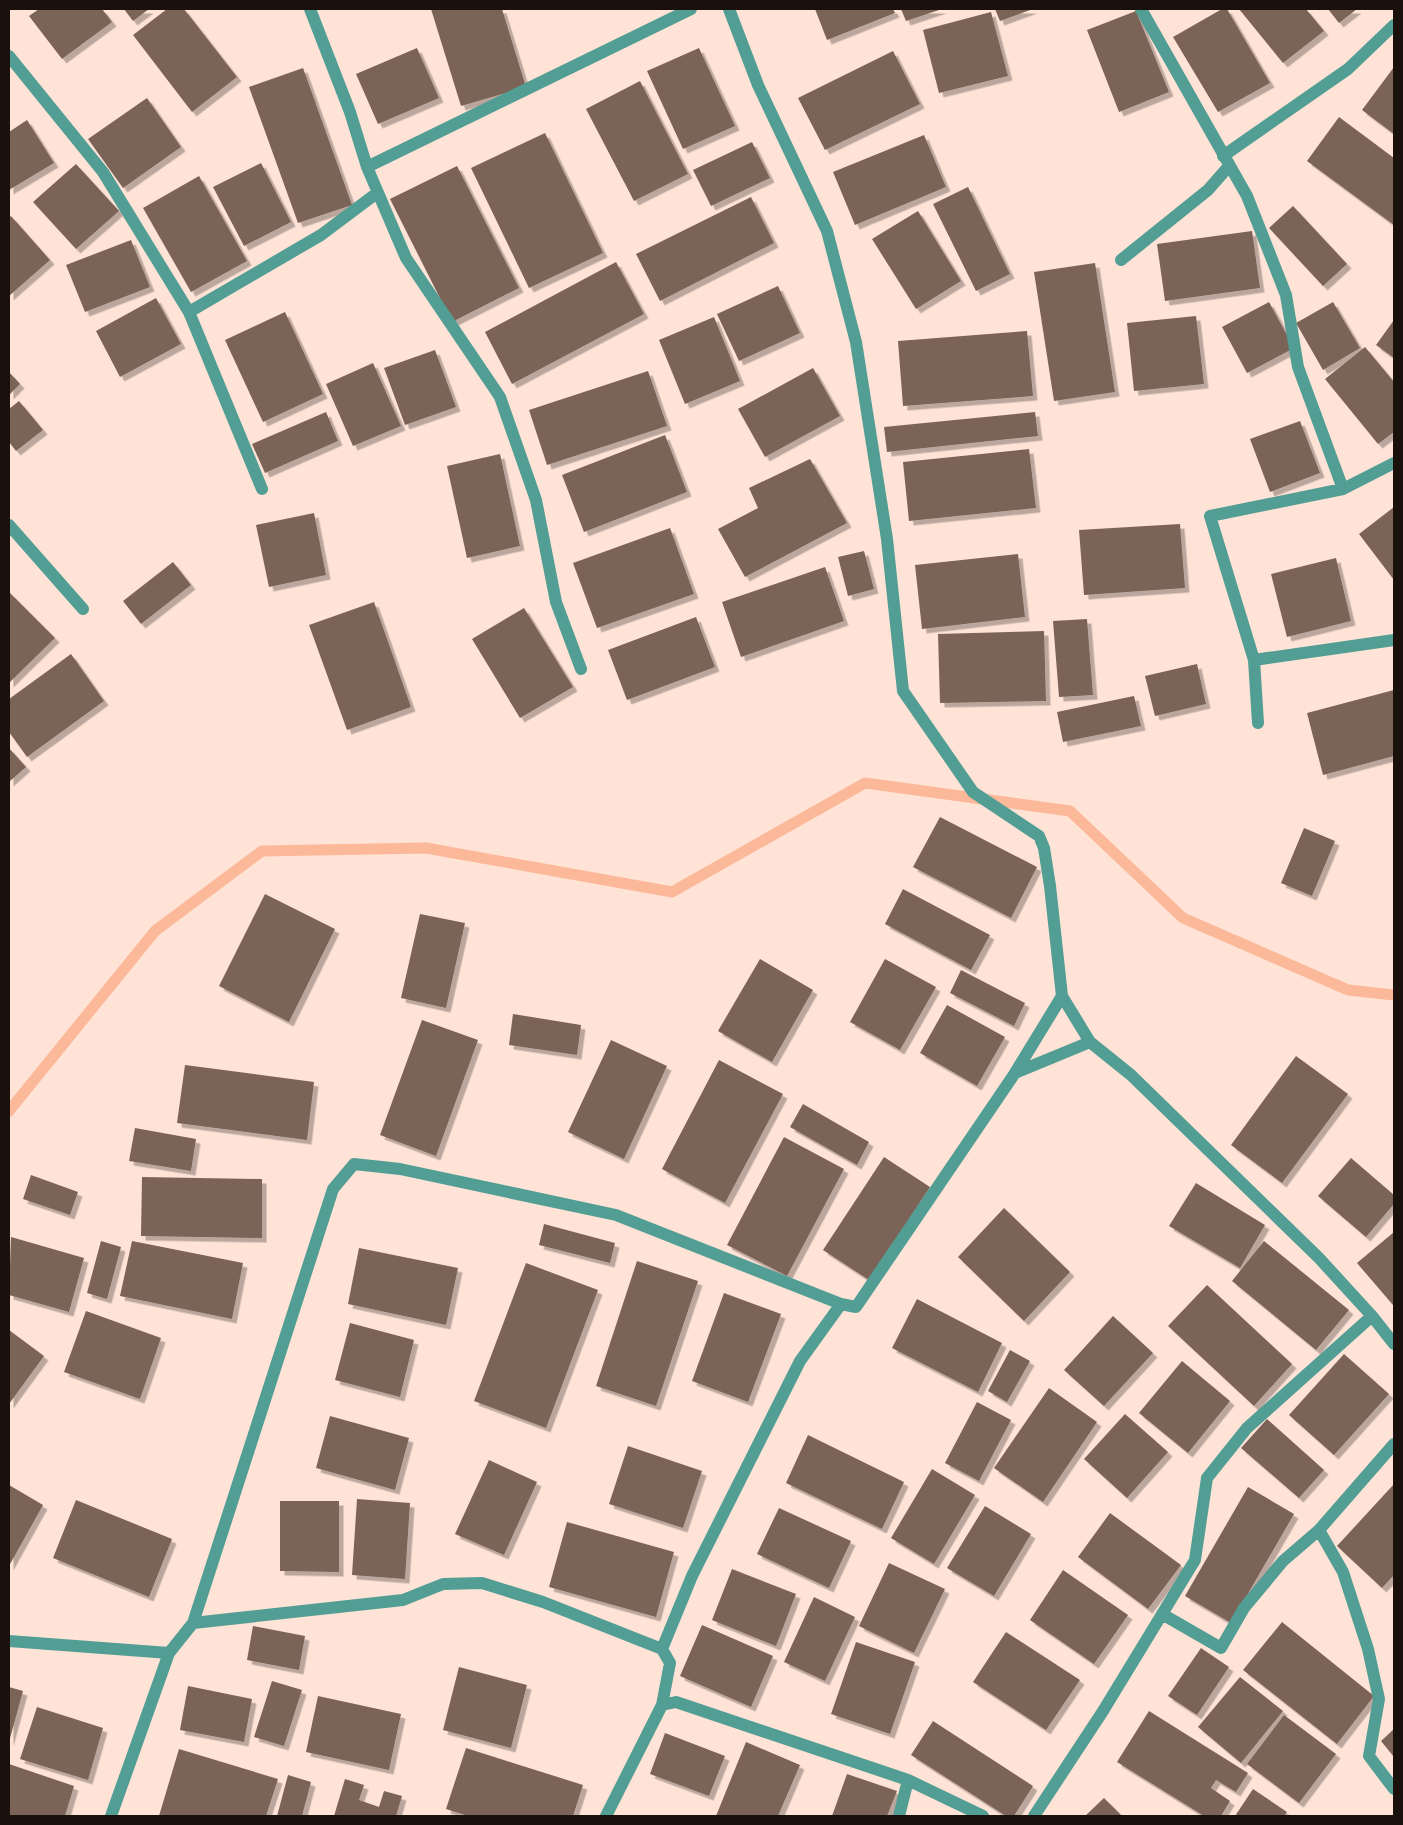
<svg xmlns="http://www.w3.org/2000/svg" width="1403" height="1825" font-family="Figtree,sans-serif">
	<style>
		.lines { fill: none; stroke-linecap: round; stroke-linejoin: round }
		.stream { stroke: #fcb999; stroke-width: 11 }
		.building { fill: #7b6358; filter: url(#shadow) }
		.minor { stroke: #529e94; stroke-width: 12 }
	</style>
	<defs>
		<filter id="shadow"><feDropShadow dx="4.5" dy="4.5" stdDeviation="0" flood-color="#0004"/></filter>
	</defs>
	<rect width="100%" height="100%" fill="#ffe3d7"/>
	<g class="lines">
		<path class="stream" d="M 9,1111 L 155,931 L 262,851 L 426,848 L 672,892 L 865,783 L 1070,811 L 1183,918 L 1348,990 L 1394,995"/>
	</g>
	<path class="building" d="M 39,9 L 102,9 L 112,22 L 62,59 L 29,16 Z
		M 124,9 L 149,9 L 133,21 Z
		M 167,9 L 184,9 L 237,77 L 192,112 L 133,35 Z
		M 431,9 L 502,9 L 526,87 L 461,106 Z
		M 815,9 L 893,9 L 895,13 L 827,40 Z
		M 901,9 L 942,9 L 906,21 Z
		M 995,9 L 1033,9 L 1000,21 Z
		M 1222,9 L 1227,9 L 1270,83 L 1218,112 L 1173,37 Z
		M 1239,9 L 1306,9 L 1324,31 L 1283,63 Z
		M 1328,9 L 1357,9 L 1339,23 Z
		M 1136,11 L 1169,92 L 1119,112 L 1087,30 Z
		M 991,12 L 1008,76 L 939,93 L 923,30 Z
		M 417,48 L 439,98 L 378,124 L 356,74 Z
		M 699,48 L 735,126 L 683,149 L 647,71 Z
		M 893,51 L 920,104 L 825,150 L 798,98 Z
		M 1394,67 L 1394,134 L 1362,110 Z
		M 303,68 L 352,205 L 298,223 L 249,87 Z
		M 640,81 L 688,174 L 634,201 L 586,109 Z
		M 147,98 L 181,147 L 123,188 L 88,139 Z
		M 1339,117 L 1394,158 L 1394,225 L 1307,161 Z
		M 27,120 L 54,163 L 9,190 L 9,132 Z
		M 545,133 L 603,253 L 529,288 L 471,168 Z
		M 924,135 L 946,187 L 855,225 L 833,172 Z
		M 752,142 L 770,178 L 711,206 L 693,170 Z
		M 261,163 L 291,222 L 244,246 L 213,187 Z
		M 76,164 L 119,211 L 76,249 L 33,202 Z
		M 457,166 L 519,288 L 452,322 L 390,199 Z
		M 199,176 L 247,261 L 191,292 L 143,208 Z
		M 968,187 L 1010,274 L 976,291 L 933,204 Z
		M 751,197 L 774,243 L 660,301 L 636,254 Z
		M 1293,206 L 1347,264 L 1323,286 L 1269,228 Z
		M 918,211 L 961,281 L 916,309 L 872,239 Z
		M 11,216 L 50,260 L 9,296 L 9,218 Z
		M 1252,231 L 1260,288 L 1165,301 L 1157,244 Z
		M 131,240 L 150,287 L 85,312 L 66,265 Z
		M 616,262 L 644,314 L 512,384 L 485,332 Z
		M 1095,263 L 1115,392 L 1054,401 L 1034,272 Z
		M 778,286 L 800,333 L 739,361 L 717,314 Z
		M 156,298 L 181,344 L 120,377 L 96,331 Z
		M 1269,302 L 1294,348 L 1247,373 L 1222,327 Z
		M 1333,302 L 1360,348 L 1323,370 L 1296,323 Z
		M 285,312 L 323,394 L 263,422 L 225,340 Z
		M 1196,316 L 1204,384 L 1134,391 L 1127,323 Z
		M 714,317 L 740,381 L 685,404 L 659,340 Z
		M 1394,320 L 1394,358 L 1376,345 Z
		M 1027,331 L 1033,396 L 903,406 L 898,341 Z
		M 1365,347 L 1394,382 L 1394,432 L 1378,444 L 1325,379 Z
		M 435,350 L 456,407 L 405,425 L 384,368 Z
		M 373,363 L 401,426 L 353,446 L 326,384 Z
		M 813,368 L 840,416 L 765,457 L 738,409 Z
		M 648,371 L 667,426 L 547,465 L 529,410 Z
		M 9,372 L 20,384 L 9,395 Z
		M 19,401 L 43,430 L 16,451 L 9,442 L 9,409 Z
		M 326,412 L 338,441 L 265,473 L 252,444 Z
		M 1035,412 L 1038,436 L 887,452 L 884,427 Z
		M 1300,421 L 1320,473 L 1270,492 L 1250,439 Z
		M 665,435 L 687,492 L 584,532 L 562,475 Z
		M 1029,449 L 1036,508 L 909,521 L 903,462 Z
		M 500,454 L 520,546 L 467,558 L 447,466 Z
		M 810,459 L 847,523 L 745,577 L 718,529 L 758,508 L 749,488 Z
		M 1394,507 L 1394,580 L 1359,534 Z
		M 314,513 L 326,575 L 269,587 L 256,525 Z
		M 1180,524 L 1185,588 L 1084,595 L 1079,530 Z
		M 670,528 L 694,594 L 597,628 L 573,563 Z
		M 864,551 L 874,589 L 848,596 L 838,557 Z
		M 1018,554 L 1025,617 L 922,629 L 915,565 Z
		M 1336,558 L 1351,621 L 1287,637 L 1271,574 Z
		M 173,562 L 191,585 L 141,624 L 123,601 Z
		M 825,567 L 844,621 L 741,657 L 722,602 Z
		M 10,593 L 55,638 L 9,683 L 9,594 Z
		M 374,602 L 411,707 L 347,730 L 309,625 Z
		M 524,608 L 573,687 L 520,718 L 472,639 Z
		M 696,617 L 715,667 L 627,700 L 608,650 Z
		M 1087,619 L 1093,695 L 1059,697 L 1053,621 Z
		M 1044,631 L 1046,701 L 940,703 L 938,634 Z
		M 71,654 L 104,701 L 27,757 L 9,732 L 9,699 Z
		M 1197,664 L 1206,704 L 1155,716 L 1145,676 Z
		M 1394,690 L 1394,756 L 1323,775 L 1307,713 Z
		M 1134,696 L 1141,726 L 1063,742 L 1057,712 Z
		M 9,748 L 26,767 L 9,782 Z
		M 940,817 L 1037,867 L 1011,918 L 913,867 Z
		M 1304,828 L 1335,841 L 1312,896 L 1281,883 Z
		M 903,889 L 990,935 L 971,970 L 885,924 Z
		M 265,894 L 335,929 L 289,1022 L 219,986 Z
		M 420,914 L 465,923 L 446,1008 L 401,998 Z
		M 760,959 L 813,990 L 772,1062 L 718,1031 Z
		M 885,959 L 936,987 L 900,1050 L 850,1022 Z
		M 961,970 L 1025,1003 L 1014,1026 L 950,993 Z
		M 947,1005 L 1005,1037 L 977,1086 L 920,1053 Z
		M 513,1014 L 581,1025 L 577,1055 L 509,1045 Z
		M 422,1020 L 478,1040 L 436,1156 L 380,1135 Z
		M 611,1040 L 667,1066 L 624,1159 L 568,1132 Z
		M 1296,1056 L 1348,1094 L 1282,1183 L 1231,1145 Z
		M 719,1060 L 783,1094 L 725,1203 L 662,1169 Z
		M 185,1065 L 314,1082 L 307,1140 L 177,1123 Z
		M 803,1104 L 869,1142 L 857,1165 L 790,1127 Z
		M 135,1128 L 196,1139 L 191,1171 L 129,1161 Z
		M 784,1137 L 844,1169 L 787,1276 L 727,1245 Z
		M 884,1157 L 930,1187 L 869,1280 L 823,1250 Z
		M 1351,1158 L 1394,1195 L 1394,1204 L 1366,1237 L 1318,1196 Z
		M 31,1175 L 78,1192 L 70,1215 L 23,1199 Z
		M 142,1177 L 262,1179 L 262,1238 L 141,1236 Z
		M 1196,1183 L 1265,1225 L 1240,1268 L 1169,1226 Z
		M 1004,1208 L 1070,1272 L 1024,1321 L 958,1257 Z
		M 544,1224 L 615,1243 L 610,1263 L 539,1245 Z
		M 1394,1232 L 1394,1304 L 1393,1305 L 1357,1263 Z
		M 11,1237 L 84,1258 L 69,1312 L 9,1295 Z
		M 101,1241 L 121,1247 L 107,1299 L 87,1293 Z
		M 132,1241 L 243,1263 L 232,1319 L 120,1296 Z
		M 1264,1241 L 1349,1310 L 1316,1350 L 1232,1281 Z
		M 359,1248 L 458,1268 L 446,1325 L 348,1304 Z
		M 637,1261 L 698,1281 L 656,1406 L 596,1386 Z
		M 526,1263 L 598,1290 L 546,1428 L 474,1401 Z
		M 1207,1285 L 1292,1364 L 1254,1406 L 1168,1326 Z
		M 724,1293 L 781,1314 L 748,1402 L 692,1381 Z
		M 917,1299 L 1002,1343 L 978,1392 L 892,1348 Z
		M 86,1311 L 161,1338 L 140,1399 L 64,1372 Z
		M 1113,1316 L 1153,1353 L 1104,1406 L 1064,1370 Z
		M 350,1323 L 414,1340 L 400,1397 L 335,1380 Z
		M 9,1330 L 44,1356 L 9,1404 Z
		M 1010,1350 L 1030,1361 L 1007,1402 L 988,1391 Z
		M 1344,1354 L 1389,1394 L 1334,1455 L 1289,1415 Z
		M 1182,1361 L 1230,1401 L 1188,1453 L 1139,1413 Z
		M 1049,1388 L 1097,1422 L 1043,1502 L 994,1468 Z
		M 977,1402 L 1011,1420 L 979,1481 L 945,1463 Z
		M 1125,1414 L 1168,1452 L 1127,1498 L 1084,1459 Z
		M 330,1416 L 409,1438 L 395,1490 L 316,1468 Z
		M 1267,1419 L 1324,1470 L 1299,1498 L 1241,1448 Z
		M 808,1435 L 904,1482 L 882,1529 L 786,1483 Z
		M 628,1446 L 702,1471 L 683,1528 L 609,1504 Z
		M 489,1460 L 537,1482 L 504,1555 L 455,1534 Z
		M 932,1469 L 975,1495 L 934,1564 L 891,1538 Z
		M 1394,1484 L 1394,1575 L 1382,1588 L 1337,1546 Z
		M 9,1485 L 43,1505 L 9,1566 Z
		M 1248,1487 L 1294,1514 L 1231,1623 L 1185,1596 Z
		M 357,1499 L 410,1503 L 405,1579 L 352,1575 Z
		M 76,1500 L 172,1539 L 149,1597 L 53,1558 Z
		M 280,1501 L 339,1501 L 339,1572 L 280,1571 Z
		M 985,1506 L 1031,1534 L 994,1596 L 947,1568 Z
		M 779,1508 L 851,1541 L 829,1588 L 757,1554 Z
		M 1110,1513 L 1181,1565 L 1148,1609 L 1078,1557 Z
		M 567,1522 L 674,1552 L 656,1617 L 549,1587 Z
		M 889,1563 L 945,1589 L 914,1653 L 859,1626 Z
		M 732,1569 L 796,1594 L 776,1646 L 712,1620 Z
		M 1063,1570 L 1128,1615 L 1094,1664 L 1030,1620 Z
		M 814,1597 L 855,1617 L 825,1681 L 784,1662 Z
		M 1282,1622 L 1374,1696 L 1337,1744 L 1243,1670 Z
		M 702,1625 L 773,1656 L 751,1707 L 680,1676 Z
		M 253,1626 L 305,1636 L 299,1670 L 247,1660 Z
		M 1006,1632 L 1080,1680 L 1046,1730 L 973,1682 Z
		M 856,1642 L 915,1662 L 890,1734 L 831,1714 Z
		M 1201,1648 L 1229,1667 L 1197,1715 L 1168,1696 Z
		M 459,1667 L 527,1685 L 511,1748 L 443,1730 Z
		M 1240,1677 L 1283,1711 L 1241,1763 L 1198,1727 Z
		M 272,1681 L 302,1690 L 284,1746 L 254,1737 Z
		M 188,1686 L 252,1699 L 244,1742 L 180,1730 Z
		M 9,1687 L 23,1691 L 9,1742 Z
		M 318,1696 L 401,1714 L 389,1770 L 306,1752 Z
		M 37,1707 L 103,1728 L 88,1780 L 20,1759 Z
		M 1149,1711 L 1248,1773 L 1236,1792 L 1216,1780 L 1211,1788 L 1230,1801 L 1221,1816 L 1204,1816 L 1117,1762 Z
		M 1284,1715 L 1336,1754 L 1299,1803 L 1247,1764 Z
		M 933,1721 L 1033,1786 L 1014,1816 L 1006,1816 L 911,1755 Z
		M 1394,1729 L 1394,1757 L 1381,1741 Z
		M 665,1733 L 725,1756 L 709,1796 L 650,1774 Z
		M 746,1742 L 800,1765 L 778,1816 L 716,1816 Z
		M 466,1748 L 583,1785 L 573,1816 L 468,1816 L 446,1809 Z
		M 179,1749 L 278,1779 L 266,1816 L 159,1816 Z
		M 9,1764 L 74,1786 L 65,1816 L 9,1816 Z
		M 847,1774 L 897,1791 L 887,1816 L 832,1816 Z
		M 288,1775 L 311,1782 L 302,1816 L 277,1816 Z
		M 345,1779 L 364,1785 L 359,1800 L 379,1807 L 384,1791 L 402,1796 L 396,1816 L 334,1816 Z
		M 1253,1789 L 1287,1812 L 1284,1816 L 1235,1816 Z
		M 1104,1798 L 1122,1816 L 1085,1816 Z"/>
	<g class="lines">
		<path class="minor" d="M 310,9 L 350,112 L 367,167 L 406,258 L 500,397 L 536,500 L 556,602 L 581,669
			M 729,9 L 758,85 L 827,231 L 856,342 L 887,539 L 903,691 L 973,792 L 1039,836 L 1044,848 L 1050,886 L 1062,996 L 1090,1042 L 1131,1075 L 1319,1258 L 1372,1316 L 1394,1344
			M 1141,9 L 1247,196 L 1286,295 L 1298,367 L 1343,489
			M 9,56 L 103,172 L 189,312 L 262,489
			M 1223,156 L 1348,69 L 1394,25
			M 367,167 L 691,9
			M 1121,260 L 1208,190 L 1229,166
			M 189,312 L 321,235 L 377,193
			M 9,525 L 83,609
			M 1254,660 L 1394,640
			M 1258,723 L 1254,660 L 1210,516 L 1343,489 L 1394,463
			M 1015,1073 L 1090,1042
			M 1319,1530 L 1343,1572 L 1368,1649 L 1379,1699 L 1369,1756 L 1394,1789
			M 1162,1614 L 1221,1648 L 1244,1608 L 1283,1561 L 1319,1530 L 1394,1444
			M 193,1623 L 403,1600 L 443,1584 L 482,1583 L 543,1602 L 662,1649 L 670,1663 L 662,1705 L 676,1702 L 908,1780 L 983,1816
			M 9,1641 L 169,1653
			M 662,1649 L 692,1576 L 800,1361 L 841,1304
			M 111,1816 L 169,1653 L 193,1623 L 333,1189 L 354,1164 L 400,1169 L 616,1215 L 841,1304 L 856,1307 L 1015,1073 L 1062,996
			M 606,1816 L 662,1705
			M 899,1816 L 908,1780
			M 1034,1816 L 1103,1711 L 1195,1560 L 1207,1478 L 1247,1428 L 1372,1316"/>
	</g>
	<rect width="1403" height="1825" fill="none" stroke="#1a110c" stroke-width="20"/>
</svg>
